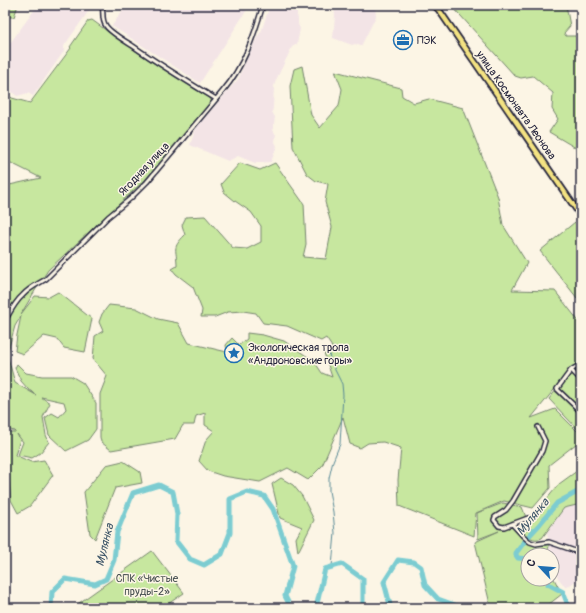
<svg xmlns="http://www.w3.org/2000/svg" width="586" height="613" font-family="Pangolin,sans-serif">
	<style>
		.built { fill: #f3e4e6 }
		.green { fill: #c7e79f; stroke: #74846d }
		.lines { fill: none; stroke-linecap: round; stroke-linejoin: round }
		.stream { stroke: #578895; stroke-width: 1 }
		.river { stroke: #7bccd1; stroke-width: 5 }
		.minor-casing { stroke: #22223b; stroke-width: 6 }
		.primary-casing { stroke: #22223b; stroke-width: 8 }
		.minor { stroke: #fcf5e5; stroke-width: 3 }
		.primary { stroke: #f4e382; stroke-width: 4.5 }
		.labels { text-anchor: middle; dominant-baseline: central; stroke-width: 3; stroke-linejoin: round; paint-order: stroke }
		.poi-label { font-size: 11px; fill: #22223b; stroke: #fcf5e5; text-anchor: start }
		.street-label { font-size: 11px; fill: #22223b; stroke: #fcf5e5 }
		.park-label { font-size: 11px; fill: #4b5354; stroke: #fcf5e5 }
		.water-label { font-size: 12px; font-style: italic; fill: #3d5568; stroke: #fcf5e5 }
	</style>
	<rect width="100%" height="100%" fill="#fcf5e5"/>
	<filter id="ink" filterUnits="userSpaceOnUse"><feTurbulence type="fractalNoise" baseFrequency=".025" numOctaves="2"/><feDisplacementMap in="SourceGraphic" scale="8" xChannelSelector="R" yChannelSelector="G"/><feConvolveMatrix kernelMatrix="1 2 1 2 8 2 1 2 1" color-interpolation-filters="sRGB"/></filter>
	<g filter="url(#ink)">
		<path class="built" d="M 38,5 L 84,5 L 90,9 L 64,46 L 64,51 L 33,96 L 28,93 L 17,96 L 5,86 L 5,50 Z
			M 126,5 L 250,5 L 200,83 L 112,26 Z
			M 270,5 L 295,5 L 295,7 L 297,10 L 297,15 L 298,19 L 298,24 L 300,29 L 297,44 L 292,47 L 276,80 L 274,86 L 273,108 L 272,112 L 275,117 L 273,130 L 276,135 L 274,140 L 277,146 L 271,162 L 255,163 L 238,156 L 228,161 L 190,145 L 196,128 L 239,78 L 241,72 L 257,37 L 261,32 Z
			M 334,5 L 375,5 L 376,16 L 361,46 L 355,44 L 352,45 L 333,38 L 335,16 Z
			M 581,504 L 581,577 L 566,588 L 552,570 L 552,555 L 546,555 L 549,547 L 547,532 L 564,508 Z"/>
		<path class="green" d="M 5,5 L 18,5 L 14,17 L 5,17 Z
			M 451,5 L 508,5 L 511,7 L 510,5 L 566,5 L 570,26 L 564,33 L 566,36 L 579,36 L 581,34 L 581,151 L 549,132 L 558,119 L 552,109 L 553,93 L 533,76 L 521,78 L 515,76 Z
			M 92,20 C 130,48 169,74 210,98 L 212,102 L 146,179 L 48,270 L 36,289 L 21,314 L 35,296 L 49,297 L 58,292 L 92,319 L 85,352 L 64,348 L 57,339 L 44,336 L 23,354 L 15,351 L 17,335 L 21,316 L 15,326 L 7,354 L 15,383 L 36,395 L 28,389 L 21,381 L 15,368 L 17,364 L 26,373 L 42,376 L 71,376 L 83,383 L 96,403 L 96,429 L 88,440 L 66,451 L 49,435 L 45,418 L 52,413 L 59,417 L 66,409 L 64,402 L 41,397 L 50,403 L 43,417 L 46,435 L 49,442 L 40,453 L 32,458 L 18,455 L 23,442 L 17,434 L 20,440 L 15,455 L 31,462 L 44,460 L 53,475 L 30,506 L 18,513 L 11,500 L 9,483 L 5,480 L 5,432 L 16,432 L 15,431 L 5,429 L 5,186 L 41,178 L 5,160 L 5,92 L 12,98 L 30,103 L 71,48 L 70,47 L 88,21 Z
			M 302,66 L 311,115 L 320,128 L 339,106 L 342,89 L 335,71 L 401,88 L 402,96 L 414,103 L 429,99 L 463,108 L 498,197 L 503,225 L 527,263 L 512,290 L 555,291 L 581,324 L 581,360 L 571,369 L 531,418 L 555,409 L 581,435 L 581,440 L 549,465 L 550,488 L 533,508 L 504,501 L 476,513 L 474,536 L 399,506 L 398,480 L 401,448 L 383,442 L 368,443 L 360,448 L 350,444 L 343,417 L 322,466 L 308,480 L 288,468 L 260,482 L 223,476 L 208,471 L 199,461 L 206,440 L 214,431 L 205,425 L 205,413 L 196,416 L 194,425 L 183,425 L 175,439 L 111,450 L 101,442 L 100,437 L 100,394 L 107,376 L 93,359 L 95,336 L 103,331 L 99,322 L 102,314 L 109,305 L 136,308 L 158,319 L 178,323 L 189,343 L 227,352 L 226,345 L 232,338 L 239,345 L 247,339 L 247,333 L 263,335 L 284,341 L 314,361 L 322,373 L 332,377 L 324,353 L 332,347 L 326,338 L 321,341 L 287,326 L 263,323 L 256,313 L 243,311 L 228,312 L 215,317 L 201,317 L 202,310 L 193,287 L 176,274 L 172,269 L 177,266 C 177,248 171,249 185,235 L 182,225 L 186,217 L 205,216 L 233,248 L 247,249 L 261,242 L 261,226 L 251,212 L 235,201 L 224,192 L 221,184 L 240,163 L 260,170 L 275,163 L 304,204 L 306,244 L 303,257 L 326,259 L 332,227 L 325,202 L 328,184 L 316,181 L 307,174 L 293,147 L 290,86 L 294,69 Z
			M 575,222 L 581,231 L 581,303 L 540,251 Z
			M 581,365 L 581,433 L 549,399 L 567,376 Z
			M 123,461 L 140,472 L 142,483 L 115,488 L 95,539 L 90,534 L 84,492 L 106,465 Z
			M 581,468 L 581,504 L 564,508 L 542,538 C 533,542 528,536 521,531 L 559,484 Z
			M 281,478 L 293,485 L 302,496 L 314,520 L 298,552 L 296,538 L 302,527 L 280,518 L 272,484 Z
			M 503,503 L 522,507 L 527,520 L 511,526 L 528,541 L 532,543 L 548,542 C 550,547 548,550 546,555 L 528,555 L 528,579 L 552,579 L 552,575 L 562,594 L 544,608 L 491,608 L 475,542 L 499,531 L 478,539 L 477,513 Z
			M 152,551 L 184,593 L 162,608 L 72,608 Z"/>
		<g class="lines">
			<path class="stream" d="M 332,567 L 335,533 L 333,512 L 329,491 L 329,478 L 333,461 L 340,444 L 343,395 L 342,384 L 330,360 L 329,352 L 334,347"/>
			<path class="river" d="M 528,559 L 518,558 L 516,555 L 516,553 L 527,538 L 539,525 L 557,503 L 581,490
				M 549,579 L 548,584 L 563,592 L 569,608
				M 51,608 L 52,592 L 65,579 L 95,584 L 106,579 L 114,560 L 117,532 L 133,493 L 159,485 L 173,492 L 177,514 L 176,541 L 190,559 L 204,565 L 222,554 L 230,533 L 230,499 L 247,492 L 264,496 L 273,509 L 293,566 L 285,596 L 291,608
				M 316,608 L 325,569 L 342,564 L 363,579 L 363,608
				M 393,608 L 390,605 L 384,582 L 398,560 L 414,562 L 421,567 L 425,585 L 438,599 L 463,608"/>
			<defs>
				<path id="minor" d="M 102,5 C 104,12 101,20 106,26 C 111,33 125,41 133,46 C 160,65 188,82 216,99
					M 5,321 C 10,312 15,302 23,295 C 29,288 38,284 46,279 L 108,217 L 131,198 L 147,182 L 223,91 C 244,66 254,36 263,5
					M 581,364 L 571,370 L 581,380
					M 571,370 L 557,389 L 581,412
					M 528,518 L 504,527 L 499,526 L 494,520 L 495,517 L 506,510 L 513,501 L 542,451 L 545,441 L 538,427
					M 512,524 L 523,536 L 530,542 L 536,544 L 549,542 L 581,553"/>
				<path id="primary" d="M 434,5 L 439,10 L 581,216"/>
			</defs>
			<use href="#minor" class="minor-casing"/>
			<use href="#primary" class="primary-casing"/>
			<use href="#minor" class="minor"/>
			<use href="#primary" class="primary"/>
		</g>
	</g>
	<defs>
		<symbol id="office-ring" viewBox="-11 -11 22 22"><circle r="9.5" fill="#fcf5e5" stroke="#1f6fb2" stroke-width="1.5"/><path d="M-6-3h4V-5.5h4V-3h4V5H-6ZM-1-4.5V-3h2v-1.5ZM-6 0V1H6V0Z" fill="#1f6fb2"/></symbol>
		<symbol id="sight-ring" viewBox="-11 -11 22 22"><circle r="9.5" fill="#fcf5e5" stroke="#1f6fb2" stroke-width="1.5"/><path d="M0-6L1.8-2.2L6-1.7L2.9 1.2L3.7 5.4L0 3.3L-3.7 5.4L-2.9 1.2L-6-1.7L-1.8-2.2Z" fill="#1f6fb2"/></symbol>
	</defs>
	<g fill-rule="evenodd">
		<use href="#office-ring" x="392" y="29" width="22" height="22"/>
		<use href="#sight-ring" x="223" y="342" width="22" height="22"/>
	</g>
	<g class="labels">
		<g class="poi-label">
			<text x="417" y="40">ПЭК</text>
			<text x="248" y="347">Экологическая тропа<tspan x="248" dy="13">«Андроновские горы»</tspan></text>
		</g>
		<g class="street-label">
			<text transform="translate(516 105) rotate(55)">улица Космонавта Леонова</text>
			<text transform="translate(144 169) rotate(-47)">Ягодная улица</text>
		</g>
		<g class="park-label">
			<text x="147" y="578">СПК «Чистые<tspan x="147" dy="13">пруды-2»</tspan></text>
		</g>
		<g class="water-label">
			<text transform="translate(533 517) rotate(-50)">Мулянка</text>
			<text transform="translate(105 545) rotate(-76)">Мулянка</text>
		</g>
	</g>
	<rect width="586" height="613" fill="none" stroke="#fcf5e5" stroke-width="20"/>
	<rect x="10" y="10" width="566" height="593" fill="none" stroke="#22223b" stroke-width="1.5" filter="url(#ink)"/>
	<g transform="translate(540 567) rotate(296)"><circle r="19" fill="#fcf5e5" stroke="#a5a1a1"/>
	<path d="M0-3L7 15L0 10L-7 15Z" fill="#1f6fb2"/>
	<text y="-6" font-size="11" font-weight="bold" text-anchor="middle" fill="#22223b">С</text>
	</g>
</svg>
